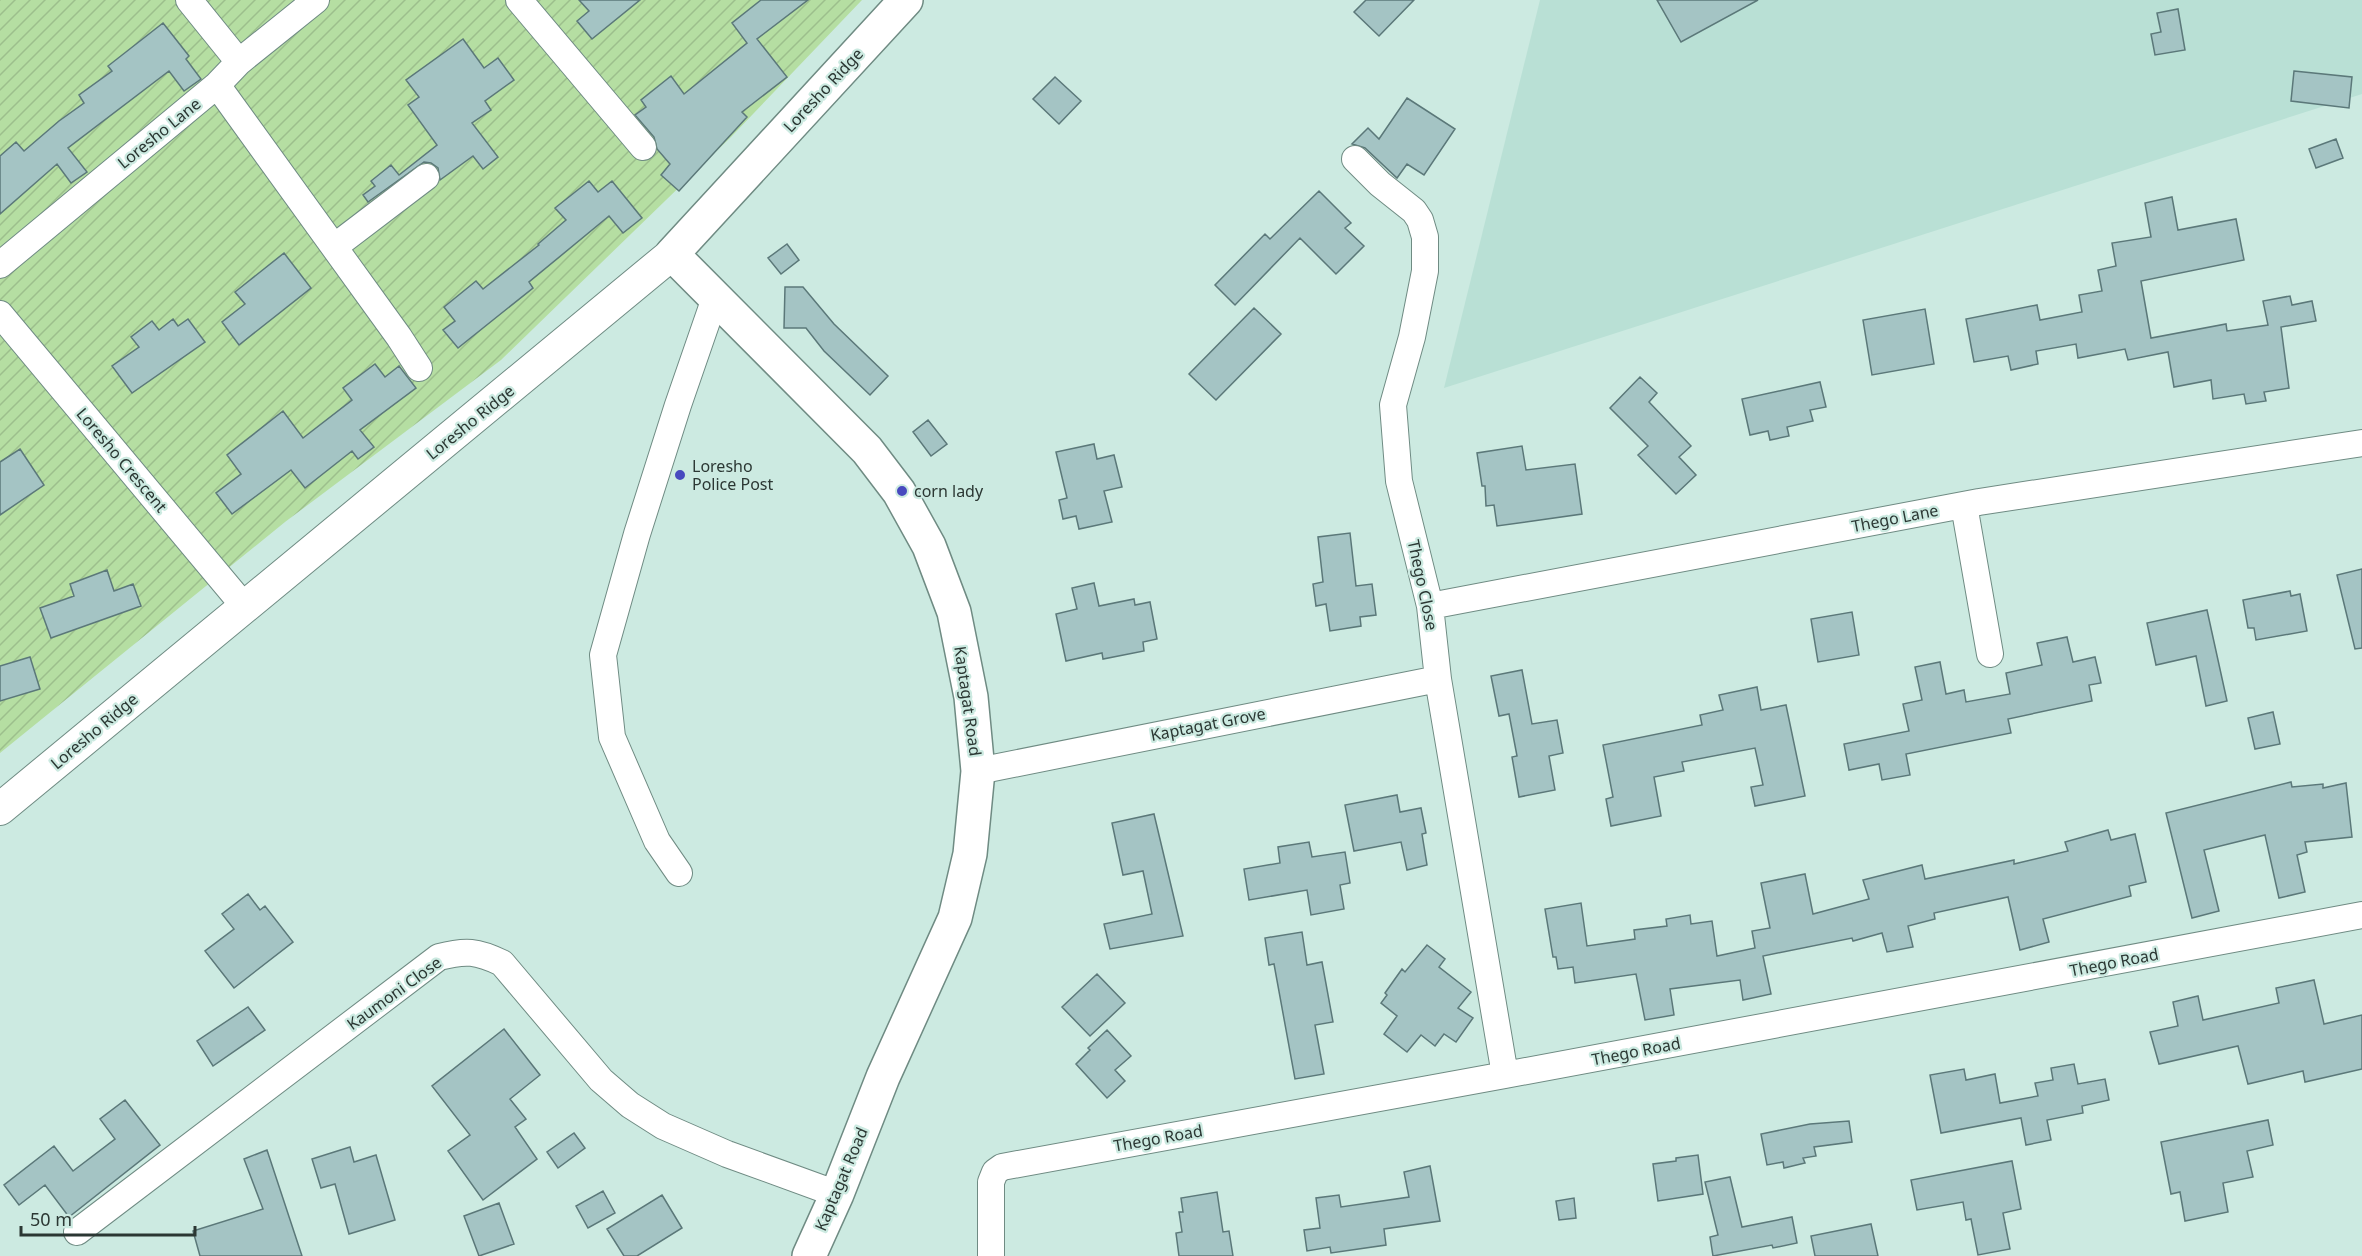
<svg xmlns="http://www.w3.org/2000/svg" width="2362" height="1256" font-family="'Noto Sans',sans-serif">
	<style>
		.built { fill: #b9e0d5 }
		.garden { fill: url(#garden-furrows) }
		.building { fill: #a4c4c4; stroke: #5b7879; stroke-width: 1.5 }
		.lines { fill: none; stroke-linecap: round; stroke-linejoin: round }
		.minor-casing { stroke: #6f8b83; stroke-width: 28 }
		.tertiary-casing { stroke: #6f8b83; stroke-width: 34 }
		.secondary-casing { stroke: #6f8b83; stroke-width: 36 }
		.minor { stroke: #fff; stroke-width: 26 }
		.tertiary { stroke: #fff; stroke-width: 32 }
		.secondary { stroke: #fff; stroke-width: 33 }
		.poi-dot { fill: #4849bf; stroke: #cceae1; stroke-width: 2 }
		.labels { text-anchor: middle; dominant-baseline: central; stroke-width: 4.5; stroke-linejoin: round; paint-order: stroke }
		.street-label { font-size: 16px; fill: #2b3733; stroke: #cceae1 }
		.poi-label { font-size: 16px; fill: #2b3733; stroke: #cceae1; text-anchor: start }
	</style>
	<defs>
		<pattern id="garden-furrows" width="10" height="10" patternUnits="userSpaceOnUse" patternTransform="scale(1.5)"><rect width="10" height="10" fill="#b5dea2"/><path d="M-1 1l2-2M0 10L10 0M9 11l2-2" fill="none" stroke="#9cbf8c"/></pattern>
	</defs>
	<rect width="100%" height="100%" fill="#cceae1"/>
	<path class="built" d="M 1540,0 L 2362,0 L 2362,94 L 1444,388 Z"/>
	<path class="garden" d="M 0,0 L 862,0 L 731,137 L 501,360 L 285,522 L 0,753 Z"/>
	<path class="building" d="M 579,0 L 640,0 L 592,39 L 577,21 L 589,11 Z
		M 761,0 L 808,0 L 757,39 L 787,77 L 742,112 L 747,117 L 679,191 L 661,175 L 670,164 L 657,149 L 654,137 L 635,115 L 646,107 L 641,100 L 671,76 L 684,94 L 747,43 L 732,23 Z
		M 1366,0 L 1414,0 L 1379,36 L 1354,12 Z
		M 1657,0 L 1758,0 L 1681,42 Z
		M 2178,9 L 2185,50 L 2155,55 L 2151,34 L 2161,32 L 2157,13 Z
		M 163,23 L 189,56 L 186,59 L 201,79 L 184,91 L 169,71 L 68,148 L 87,172 L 71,183 L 57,164 L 0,214 L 0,156 L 16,142 L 24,151 L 59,121 L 84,103 L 79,95 L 112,71 L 108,66 Z
		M 463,39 L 484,68 L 498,58 L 514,80 L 485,101 L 491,110 L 472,123 L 498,157 L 483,169 L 473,156 L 440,180 L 438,168 L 431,163 L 424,162 L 368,202 L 363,195 L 375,186 L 371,181 L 391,165 L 399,175 L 437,145 L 408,105 L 419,97 L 406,80 Z
		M 2294,71 L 2352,77 L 2349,108 L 2291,101 Z
		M 1055,77 L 1081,101 L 1059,124 L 1033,99 Z
		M 1407,98 L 1455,129 L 1424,175 L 1407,164 L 1397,178 L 1365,148 L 1352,144 L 1368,128 L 1379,139 Z
		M 2336,139 L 2343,158 L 2316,168 L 2309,149 Z
		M 589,181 L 598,192 L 612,181 L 642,218 L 623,233 L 609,216 L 529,282 L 533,288 L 458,348 L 443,330 L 455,321 L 444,307 L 476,281 L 483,289 L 539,245 L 538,244 L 566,220 L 555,208 Z
		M 1319,191 L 1351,223 L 1345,228 L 1364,246 L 1336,274 L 1300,238 L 1235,305 L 1215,285 L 1265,234 L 1270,239 Z
		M 2172,197 L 2178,230 L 2236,219 L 2244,260 L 2141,281 L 2151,338 L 2226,324 L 2227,331 L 2268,325 L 2263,301 L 2290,296 L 2292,305 L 2312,301 L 2316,321 L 2281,327 L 2289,388 L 2264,392 L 2266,401 L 2246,404 L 2244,394 L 2213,399 L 2211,380 L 2174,387 L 2168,352 L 2128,360 L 2125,349 L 2078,358 L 2076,344 L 2036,351 L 2038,364 L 2011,370 L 2008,356 L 1974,362 L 1966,319 L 2037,305 L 2040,320 L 2082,312 L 2079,295 L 2102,291 L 2098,270 L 2116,266 L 2112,243 L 2151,237 L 2145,203 Z
		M 787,244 L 799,260 L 781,274 L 768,258 Z
		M 284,253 L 311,288 L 239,345 L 222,322 L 245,304 L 235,292 Z
		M 785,287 L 803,287 L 834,324 L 888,376 L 870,395 L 824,351 L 806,328 L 784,328 Z
		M 1254,308 L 1281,334 L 1216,400 L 1189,374 Z
		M 1925,309 L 1934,364 L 1872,375 L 1863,320 Z
		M 173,319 L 178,326 L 188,319 L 205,342 L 132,393 L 112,366 L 139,347 L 131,337 L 152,321 L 159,330 Z
		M 375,364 L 385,377 L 399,366 L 416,388 L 360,430 L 374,447 L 358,459 L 352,451 L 305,488 L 291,470 L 232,514 L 216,493 L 241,474 L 227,455 L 283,411 L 303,438 L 352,400 L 343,388 Z
		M 1640,377 L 1657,393 L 1649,402 L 1691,446 L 1679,457 L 1696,475 L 1676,494 L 1638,455 L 1648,446 L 1610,408 Z
		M 1820,382 L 1826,407 L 1810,410 L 1813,421 L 1787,427 L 1789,436 L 1770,440 L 1768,431 L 1750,435 L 1742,399 Z
		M 928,420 L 947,444 L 931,456 L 913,432 Z
		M 1094,444 L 1097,459 L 1114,455 L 1122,487 L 1104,491 L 1112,522 L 1079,529 L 1076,516 L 1063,519 L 1059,500 L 1067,498 L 1056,452 Z
		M 1522,446 L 1526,470 L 1575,464 L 1582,514 L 1497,526 L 1494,505 L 1486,506 L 1485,486 L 1482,486 L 1477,453 Z
		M 20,449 L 44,485 L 0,515 L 0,462 Z
		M 1350,533 L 1356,586 L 1372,584 L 1376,615 L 1360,617 L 1361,626 L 1330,631 L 1326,604 L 1316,606 L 1313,584 L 1323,582 L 1318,537 Z
		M 2362,569 L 2362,648 L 2355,649 L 2337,575 Z
		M 107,570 L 114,591 L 133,584 L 141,606 L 51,638 L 40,608 L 74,596 L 70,584 Z
		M 1094,583 L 1099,606 L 1134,599 L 1135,605 L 1150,602 L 1157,639 L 1143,642 L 1144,651 L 1103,659 L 1102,653 L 1066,661 L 1056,614 L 1077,609 L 1072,588 Z
		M 2290,591 L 2291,596 L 2300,594 L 2307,631 L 2256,640 L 2254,628 L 2248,628 L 2243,600 Z
		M 2207,610 L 2227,701 L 2206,706 L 2196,656 L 2156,665 L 2147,623 Z
		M 1852,612 L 1859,655 L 1818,662 L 1811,619 Z
		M 2067,637 L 2073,662 L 2095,657 L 2101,683 L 2089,685 L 2092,701 L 2008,719 L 2011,733 L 1906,754 L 1910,775 L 1882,780 L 1879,764 L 1849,770 L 1844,744 L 1909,731 L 1903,704 L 1922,700 L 1915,667 L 1940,662 L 1946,694 L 1964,690 L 1966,702 L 2010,694 L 2006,673 L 2042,665 L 2037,643 Z
		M 30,657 L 40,689 L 0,701 L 0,666 Z
		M 1522,670 L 1532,724 L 1557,720 L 1563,753 L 1549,756 L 1555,790 L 1519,797 L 1512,757 L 1517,756 L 1509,714 L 1499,716 L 1491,676 Z
		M 1757,687 L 1761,710 L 1786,705 L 1805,796 L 1755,806 L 1751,787 L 1763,785 L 1755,748 L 1682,762 L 1684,771 L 1654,777 L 1661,816 L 1611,826 L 1606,799 L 1613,797 L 1603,745 L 1702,725 L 1700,715 L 1723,710 L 1719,695 Z
		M 2273,712 L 2280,744 L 2255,749 L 2248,718 Z
		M 2291,782 L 2292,787 L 2323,784 L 2323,788 L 2346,783 L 2352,837 L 2305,842 L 2307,852 L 2297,855 L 2305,892 L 2279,898 L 2265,835 L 2204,850 L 2219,911 L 2192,918 L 2166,813 Z
		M 1397,795 L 1400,812 L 1421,808 L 1426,833 L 1422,834 L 1427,865 L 1407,870 L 1401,842 L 1354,851 L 1345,805 Z
		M 1154,814 L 1183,936 L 1110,949 L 1104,924 L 1152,914 L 1143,871 L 1123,875 L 1112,823 Z
		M 2108,830 L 2111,840 L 2135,834 L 2146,882 L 2129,886 L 2131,896 L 2043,919 L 2049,942 L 2020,950 L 2008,897 L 1934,913 L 1935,919 L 1908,926 L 1913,947 L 1887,952 L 1882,933 L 1853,941 L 1852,938 L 1763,956 L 1771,994 L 1743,1000 L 1740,980 L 1670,989 L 1674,1015 L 1645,1020 L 1636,974 L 1575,983 L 1573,967 L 1558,969 L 1556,957 L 1553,957 L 1545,909 L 1581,903 L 1587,946 L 1635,939 L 1634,930 L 1667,926 L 1666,919 L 1690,915 L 1691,924 L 1712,921 L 1717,956 L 1755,948 L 1752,931 L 1770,928 L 1761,883 L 1805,874 L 1813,914 L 1869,899 L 1863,880 L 1922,865 L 1925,879 L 2014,860 L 2014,864 L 2068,851 L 2065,842 Z
		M 1309,842 L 1312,857 L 1345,852 L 1350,883 L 1340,885 L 1344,909 L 1311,915 L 1307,890 L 1249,900 L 1244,869 L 1280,863 L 1278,847 Z
		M 248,894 L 260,910 L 265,906 L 293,942 L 234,988 L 205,951 L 234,929 L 222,914 Z
		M 1302,932 L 1307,965 L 1322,962 L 1333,1022 L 1315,1025 L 1324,1074 L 1295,1079 L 1274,964 L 1269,965 L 1265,938 Z
		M 1427,945 L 1445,959 L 1439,967 L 1471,992 L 1458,1008 L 1473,1018 L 1456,1042 L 1444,1034 L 1435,1046 L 1421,1035 L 1407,1052 L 1384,1034 L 1397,1016 L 1381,1003 L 1387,995 L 1385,993 L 1402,969 L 1405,972 Z
		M 1097,974 L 1125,1003 L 1090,1036 L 1062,1007 Z
		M 2314,980 L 2324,1024 L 2362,1015 L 2362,1069 L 2305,1082 L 2303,1071 L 2248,1084 L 2238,1046 L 2159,1064 L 2150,1032 L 2178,1026 L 2173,1002 L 2198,996 L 2203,1020 L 2279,1003 L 2276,988 Z
		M 248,1007 L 265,1030 L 213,1066 L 197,1041 Z
		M 504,1029 L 540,1075 L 510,1099 L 526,1119 L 515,1127 L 537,1159 L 483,1200 L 448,1151 L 470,1135 L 432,1086 Z
		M 1107,1030 L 1131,1056 L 1115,1070 L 1125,1081 L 1107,1098 L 1076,1064 L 1090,1050 L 1088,1048 Z
		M 2074,1064 L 2078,1084 L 2105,1079 L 2109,1100 L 2082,1106 L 2083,1113 L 2047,1120 L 2051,1140 L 2026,1145 L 2021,1118 L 1941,1133 L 1930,1075 L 1964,1069 L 1966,1080 L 1995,1074 L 2000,1103 L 2038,1096 L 2035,1083 L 2053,1080 L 2051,1068 Z
		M 125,1100 L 160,1145 L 69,1217 L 45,1185 L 19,1205 L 4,1185 L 54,1146 L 73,1171 L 115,1139 L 100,1119 Z
		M 2268,1120 L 2273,1145 L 2247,1151 L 2253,1177 L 2223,1183 L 2228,1212 L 2185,1221 L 2180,1192 L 2171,1194 L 2161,1142 Z
		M 1849,1121 L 1852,1142 L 1814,1147 L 1816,1156 L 1803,1158 L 1805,1163 L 1784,1168 L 1783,1162 L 1767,1165 L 1761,1134 L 1810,1124 Z
		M 574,1133 L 585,1148 L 558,1168 L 547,1152 Z
		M 350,1147 L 354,1162 L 376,1155 L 395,1220 L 349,1234 L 335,1184 L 321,1188 L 312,1159 Z
		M 267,1150 L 302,1256 L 200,1256 L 193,1231 L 263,1209 L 244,1159 Z
		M 1698,1155 L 1703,1194 L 1658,1201 L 1653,1164 L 1676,1161 L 1676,1158 Z
		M 2012,1161 L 2021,1209 L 2003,1213 L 2010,1249 L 1978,1255 L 1971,1219 L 1966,1220 L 1963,1202 L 1917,1210 L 1911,1180 Z
		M 1430,1166 L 1440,1221 L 1384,1229 L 1386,1245 L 1331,1253 L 1330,1247 L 1307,1251 L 1304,1230 L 1320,1228 L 1316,1198 L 1339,1195 L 1341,1207 L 1409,1197 L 1404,1172 Z
		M 1730,1177 L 1742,1227 L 1792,1217 L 1797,1243 L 1773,1248 L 1772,1245 L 1713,1256 L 1710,1237 L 1718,1235 L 1705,1182 Z
		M 603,1191 L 615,1213 L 588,1228 L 576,1206 Z
		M 1217,1192 L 1223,1232 L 1229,1231 L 1233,1256 L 1179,1256 L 1176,1233 L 1182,1232 L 1179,1212 L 1183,1212 L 1181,1198 Z
		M 662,1195 L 682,1228 L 637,1256 L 624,1256 L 607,1229 Z
		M 1574,1198 L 1576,1218 L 1559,1220 L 1556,1201 Z
		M 499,1203 L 514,1244 L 479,1256 L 464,1216 Z
		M 1871,1224 L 1878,1256 L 1815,1256 L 1811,1236 Z"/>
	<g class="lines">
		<defs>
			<path id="minor" d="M 189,0 L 239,62
				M 519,0 L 643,147
				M 217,85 L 399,337 L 419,368
				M 1355,159 L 1380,184 L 1414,211 L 1420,220 L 1425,237 L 1425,271 L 1412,337 L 1393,405 L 1399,481 L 1430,606 L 1438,679 L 1505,1075
				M 334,247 L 426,177
				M 0,265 L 217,85 L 239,62 L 316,0
				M 0,314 L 244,606
				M 1964,505 L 1990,654
				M 1430,606 L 1979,502 L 2362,443
				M 978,771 L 1438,679
				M 679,873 L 657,841 L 612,737 L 603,655 L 637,534 L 678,405 L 715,298
				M 77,1232 L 439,957 C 466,950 477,951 502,963 L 601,1080 L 630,1105 L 663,1126 L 727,1154 L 837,1194
				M 991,1256 L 991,1182 L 995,1172 L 1002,1167 L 1505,1075 L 2362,915"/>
			<path id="tertiary" d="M 0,809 L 672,254"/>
			<path id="secondary" d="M 809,1256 L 837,1194 L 883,1077 L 955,918 L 970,854 L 978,771 L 971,697 L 954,612 L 929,546 L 899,492 L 867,450 L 672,254 L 906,0"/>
		</defs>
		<use href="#minor" class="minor-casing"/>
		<use href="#tertiary" class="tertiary-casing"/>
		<use href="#secondary" class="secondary-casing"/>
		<use href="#minor" class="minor"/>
		<use href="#tertiary" class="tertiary"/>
		<use href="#secondary" class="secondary"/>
	</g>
	<g class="poi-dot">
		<circle cx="680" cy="475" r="6"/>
		<circle cx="902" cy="491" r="6"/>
	</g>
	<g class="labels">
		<g class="street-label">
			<text transform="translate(823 90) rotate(-47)">Loresho Ridge</text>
			<text transform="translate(159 133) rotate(-39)">Loresho Lane</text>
			<text transform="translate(470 422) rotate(-39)">Loresho Ridge</text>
			<text transform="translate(122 460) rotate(50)">Loresho Crescent</text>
			<text transform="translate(1895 518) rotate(-11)">Thego Lane</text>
			<text transform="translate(1423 585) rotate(78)">Thego Close</text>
			<text transform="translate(968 701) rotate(82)">Kaptagat Road</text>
			<text transform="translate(1208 724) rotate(-11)">Kaptagat Grove</text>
			<text transform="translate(94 731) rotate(-40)">Loresho Ridge</text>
			<text transform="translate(2114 962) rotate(-11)">Thego Road</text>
			<text transform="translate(394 993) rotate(-36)">Kaumoni Close</text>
			<text transform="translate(1636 1051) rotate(-11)">Thego Road</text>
			<text transform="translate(1158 1138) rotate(-10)">Thego Road</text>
			<text transform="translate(841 1179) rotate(-67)">Kaptagat Road</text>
		</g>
		<g class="poi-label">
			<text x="692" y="466">Loresho<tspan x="692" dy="18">Police Post</tspan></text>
			<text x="914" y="491">corn lady</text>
		</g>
	</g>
	<path d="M21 1226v9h174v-9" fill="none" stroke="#2b3733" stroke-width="3"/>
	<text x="30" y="1226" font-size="18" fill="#2b3733" stroke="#cceae1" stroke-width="4.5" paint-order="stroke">50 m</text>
</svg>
